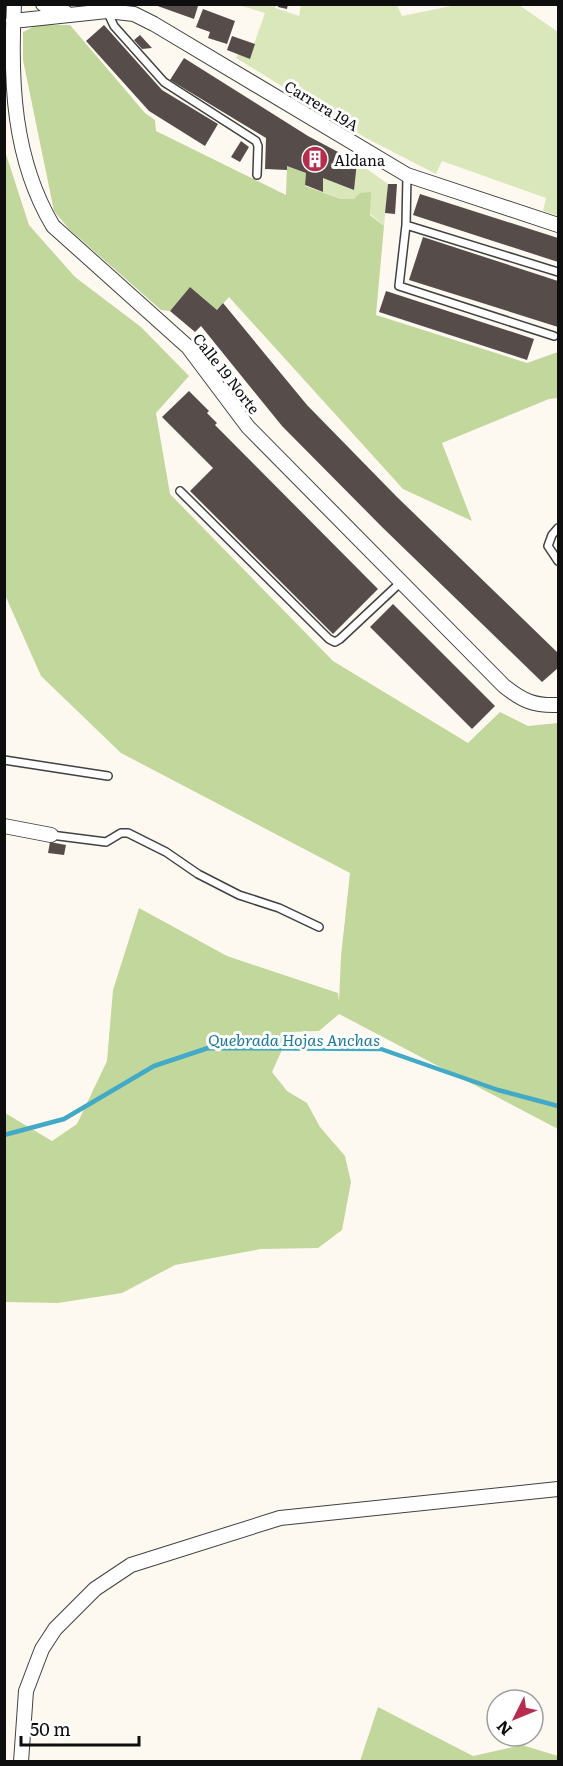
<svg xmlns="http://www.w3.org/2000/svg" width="563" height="1766" font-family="Literata,serif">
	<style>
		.green { fill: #dae7bb }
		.forest { fill: #c1d79b }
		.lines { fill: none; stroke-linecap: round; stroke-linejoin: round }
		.stream { stroke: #42aac6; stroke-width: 4.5 }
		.building { fill: #564d4b }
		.service-casing { stroke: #414141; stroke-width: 10 }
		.minor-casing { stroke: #414141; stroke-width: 16 }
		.service { stroke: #fff; stroke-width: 7 }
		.minor { stroke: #fff; stroke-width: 14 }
		.labels { text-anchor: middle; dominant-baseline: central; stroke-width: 6; stroke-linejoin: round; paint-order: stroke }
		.street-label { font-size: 15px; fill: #0e0e0e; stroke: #fff }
		.poi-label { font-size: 15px; fill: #0e0e0e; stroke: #fff; text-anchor: start }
		.water-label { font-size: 16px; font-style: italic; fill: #1e7a99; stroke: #fff }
	</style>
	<rect width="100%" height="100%" fill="#fef9f0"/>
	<path class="green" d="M 238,5 L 276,5 L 275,8 L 299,16 L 301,5 L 397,5 L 402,16 L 456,5 L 519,5 L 558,32 L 558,216 L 543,211 L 546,198 L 442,161 L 436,174 L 366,138 L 236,58 L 238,54 L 249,58 L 265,13 Z
		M 357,162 L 388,184 L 384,226 L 354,199 L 341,199 L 323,192 L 323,178 Z"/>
	<path class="forest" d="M 37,25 L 70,25 L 145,113 L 155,120 L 156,131 L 286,195 L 287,166 L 306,173 L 305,186 L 341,199 L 354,199 L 360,193 L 371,192 L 370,215 L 384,226 L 376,315 L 527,363 L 558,352 L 558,398 L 549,399 L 442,443 L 472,521 L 403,489 L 229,297 L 217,310 L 190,287 L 170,311 L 161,310 L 69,229 L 54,211 L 23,60 L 23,32 Z
		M 4,148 L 29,225 L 75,277 L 141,327 L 189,376 L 156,413 L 170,494 L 333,661 L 468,743 L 500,712 L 528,726 L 558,723 L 558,1129 L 339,1014 L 319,1031 L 290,1032 L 272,1072 L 287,1091 L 307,1103 L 320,1127 L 345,1156 L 351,1182 L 342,1230 L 318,1248 L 261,1249 L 175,1265 L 122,1293 L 58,1303 L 5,1302 L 5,1113 L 52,1141 L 77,1124 L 107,1061 L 113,990 L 139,908 L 227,956 L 338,993 L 339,1002 L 341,956 L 350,873 L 121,753 L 41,676 L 5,595 Z
		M 378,1707 L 473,1756 L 522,1745 L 558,1756 L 558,1761 L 360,1761 Z"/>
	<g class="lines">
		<path class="stream" d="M 4,1135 L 64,1119 L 154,1066 L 208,1048 L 381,1049 L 498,1090 L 558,1106"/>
	</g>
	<path class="building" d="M 152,4 L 193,4 L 198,6 L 194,19 Z
		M 279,4 L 288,4 L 287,9 L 278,7 Z
		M 203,9 L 235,21 L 227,44 L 208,38 L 210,32 L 196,27 Z
		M 104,25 L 162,90 L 218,124 L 205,146 L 149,111 L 86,41 Z
		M 140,35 L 152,48 L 142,49 L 134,40 Z
		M 232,36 L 255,44 L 250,59 L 227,50 Z
		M 184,58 L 308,136 L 357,162 L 354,190 L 323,178 L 323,192 L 305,185 L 306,173 L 287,166 L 287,170 L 265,169 L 266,138 L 170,80 Z
		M 241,141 L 249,147 L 240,162 L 231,157 Z
		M 388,184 L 397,184 L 395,214 L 385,213 Z
		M 420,194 L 558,238 L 558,262 L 413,215 Z
		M 423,237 L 558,281 L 558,327 L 409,280 Z
		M 190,287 L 217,310 L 223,303 L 307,405 L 396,496 L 558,653 L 558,668 L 542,682 L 383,528 L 282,426 L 201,326 L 195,332 L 170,311 Z
		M 386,291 L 534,339 L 527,360 L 379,312 Z
		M 189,391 L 209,411 L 207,413 L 217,423 L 215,425 L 378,589 L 333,634 L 190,491 L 213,468 L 162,417 Z
		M 393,604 L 495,706 L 472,729 L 370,627 Z
		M 50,842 L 66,845 L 64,855 L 48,853 Z"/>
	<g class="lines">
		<defs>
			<path id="service" d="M 107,11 L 114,26 L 164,82 L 256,141 L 258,146 L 257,175
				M 407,175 L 406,225 L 399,286 L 554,336
				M 406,225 L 558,272
				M 180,491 L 329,639 L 335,642 L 340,639 L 402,581
				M 558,528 L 552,535 L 548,546 L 558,561
				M 4,760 L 108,776
				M 51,835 L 106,842 L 121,833 L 128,833 L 166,852 L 198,874 L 239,895 L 279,908 L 319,927"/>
			<path id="minor" d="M 14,4 C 10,81 13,159 53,226 L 188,347 L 248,427 L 504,686 C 523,701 534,706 558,705
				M 43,4 L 51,10 L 65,12
				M 13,21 L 107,11 L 134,14 L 154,24 L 407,175 L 558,225
				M 4,826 L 51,835
				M 21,1762 L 26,1691 L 42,1649 L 55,1629 L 95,1589 L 131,1565 L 280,1518 L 558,1489"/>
		</defs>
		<use href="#service" class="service-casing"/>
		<use href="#minor" class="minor-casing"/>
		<use href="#service" class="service"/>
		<use href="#minor" class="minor"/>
	</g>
	<defs>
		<symbol id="building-disc" viewBox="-11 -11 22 22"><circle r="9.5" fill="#b72d4d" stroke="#fff"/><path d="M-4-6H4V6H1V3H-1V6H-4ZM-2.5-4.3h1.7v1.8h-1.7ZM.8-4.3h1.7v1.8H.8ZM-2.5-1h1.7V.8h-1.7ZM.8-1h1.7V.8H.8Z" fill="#fff"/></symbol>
	</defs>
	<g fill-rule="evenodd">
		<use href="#building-disc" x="300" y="144" width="30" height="30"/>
	</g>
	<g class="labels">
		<g class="street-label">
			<text transform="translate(322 105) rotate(31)">Carrera 19A</text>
			<text transform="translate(227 373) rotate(52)">Calle 19 Norte</text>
		</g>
		<g class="poi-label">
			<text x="334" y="159">Aldana</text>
		</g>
		<g class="water-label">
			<text x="294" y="1039">Quebrada Hojas Anchas</text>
		</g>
	</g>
	<rect width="563" height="1766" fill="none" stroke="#0e0e0e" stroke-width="12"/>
	<g transform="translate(515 1718) rotate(227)"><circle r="28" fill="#ffffff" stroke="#9f9f9f" stroke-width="1.5"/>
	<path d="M0-4.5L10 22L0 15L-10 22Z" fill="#b72d4d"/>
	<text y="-9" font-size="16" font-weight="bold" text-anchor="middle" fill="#0e0e0e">N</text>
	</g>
	<path d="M21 1736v9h118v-9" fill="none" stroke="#0e0e0e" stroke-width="3"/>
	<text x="30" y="1736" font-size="18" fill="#0e0e0e" stroke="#ffffff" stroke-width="4.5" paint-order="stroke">50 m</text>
</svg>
